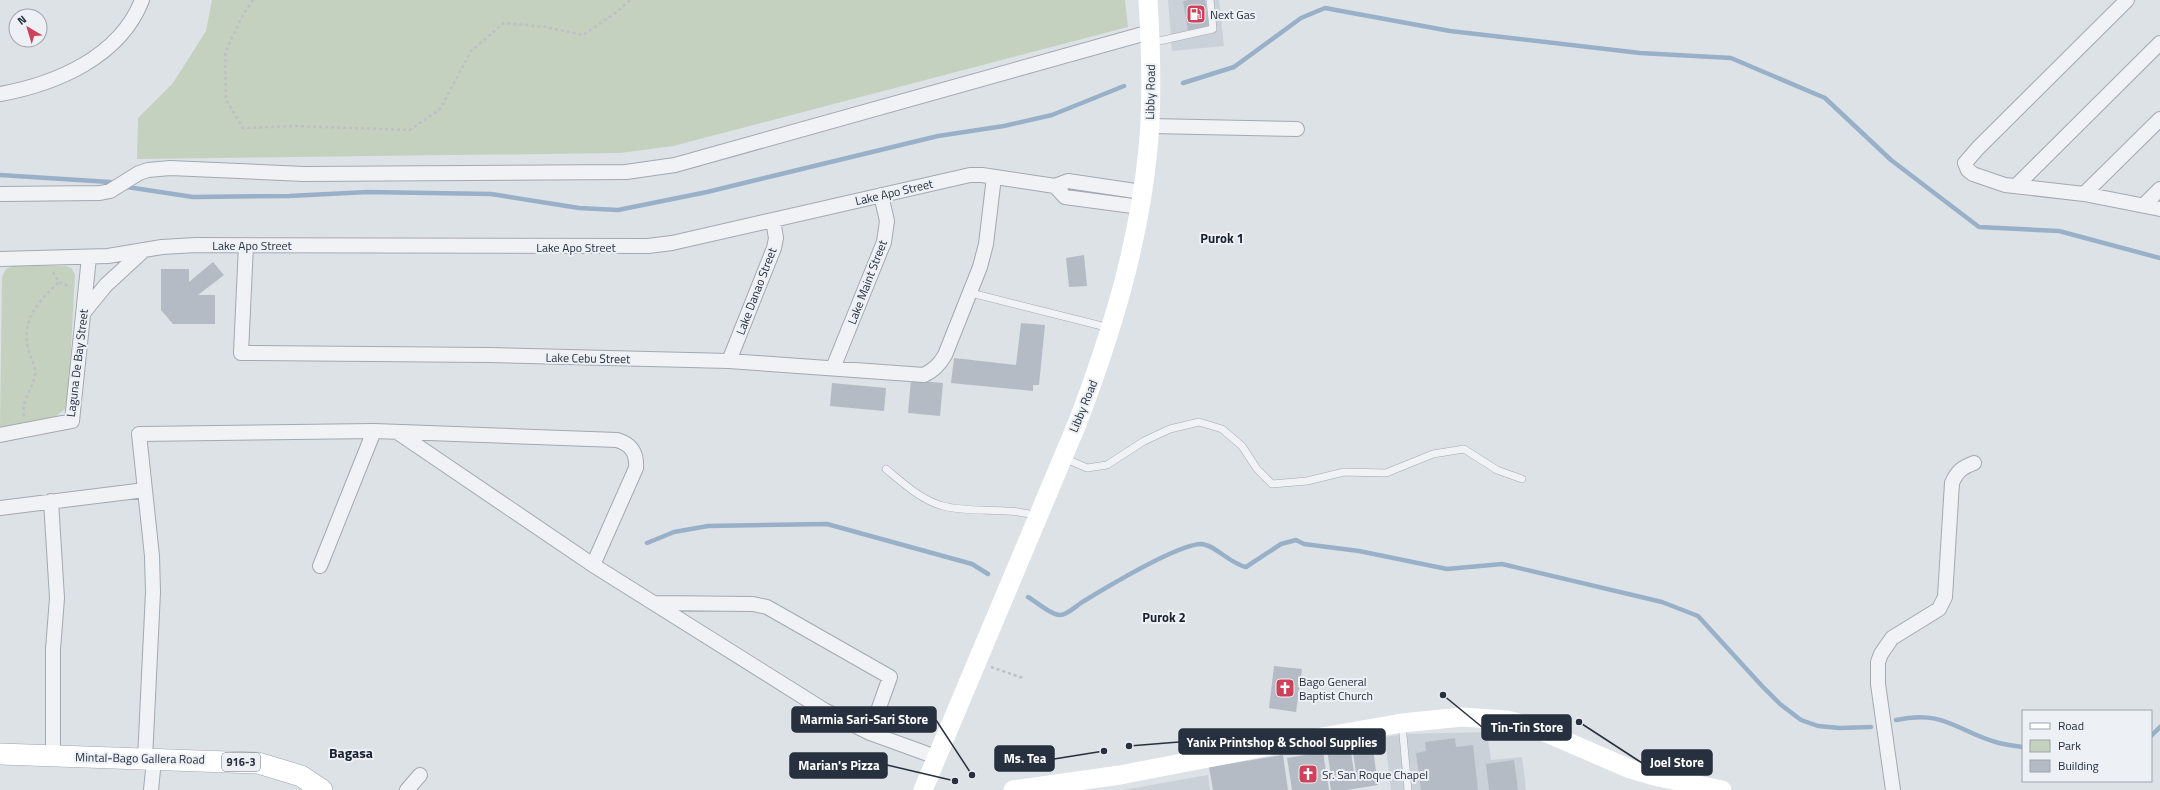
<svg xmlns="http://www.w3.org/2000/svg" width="2160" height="790" font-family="'Titillium Web',sans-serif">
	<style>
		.built { fill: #cbd1d9 }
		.green { fill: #c4d1be }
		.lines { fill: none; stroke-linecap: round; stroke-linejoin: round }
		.stream { stroke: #98b1c8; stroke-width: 4.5 }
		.building { fill: #b5bbc4 }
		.lane-casing { stroke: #a3a9b1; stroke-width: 8 }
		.street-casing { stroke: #a3a9b1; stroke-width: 16 }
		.primary-casing { stroke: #9da6b3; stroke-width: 22 }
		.path { stroke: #bcc0c6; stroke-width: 2.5; stroke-dasharray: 3 3; stroke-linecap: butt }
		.lane { stroke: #f0f2f6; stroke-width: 7 }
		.street { stroke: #f0f2f6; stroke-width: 14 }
		.secondary { stroke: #fff; stroke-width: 19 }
		.primary { stroke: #fff; stroke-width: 21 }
		.labels { text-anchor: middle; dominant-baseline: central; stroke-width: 4; stroke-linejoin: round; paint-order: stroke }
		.shield { fill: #edf0f5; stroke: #626a75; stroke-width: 1 }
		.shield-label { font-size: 11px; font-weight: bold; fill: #27303e }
		.poi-label { font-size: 12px; fill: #27303e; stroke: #edf0f5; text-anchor: start }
		.street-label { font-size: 12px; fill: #27303e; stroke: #edf0f5 }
		.neighbourhood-label { font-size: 13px; font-weight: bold; fill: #19212f; stroke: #edf0f5 }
		.quarter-label { font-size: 14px; font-weight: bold; fill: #19212f; stroke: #edf0f5 }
		.leader { fill: none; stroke: #27303e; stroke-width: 1.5 }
		.callout-dot { fill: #27303e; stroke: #edf0f5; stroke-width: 1.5 }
		.callout { fill: #27303e; stroke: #27303e; stroke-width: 1.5 }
		.callout-label { font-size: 13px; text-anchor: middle; font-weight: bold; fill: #fff }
	</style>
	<rect width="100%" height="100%" fill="#dde2e7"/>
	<path class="built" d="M 1168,0 L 1219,0 L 1224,46 L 1172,51 Z
		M 1487,732 L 1491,760 L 1522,757 L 1526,790 L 1391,790 L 1385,737 L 1403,734 Z
		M 1208,775 L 1210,790 L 1123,790 L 1196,777 Z"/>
	<path class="green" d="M 212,0 L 1125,0 L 1128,27 L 673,146 L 620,153 L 137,159 L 138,118 L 173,83 L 206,31 Z
		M 13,266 L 66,266 L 71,268 L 75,274 L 68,402 L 65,409 L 55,417 L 0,427 L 2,277 L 6,269 Z"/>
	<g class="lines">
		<path class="stream" d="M 1183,83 L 1234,67 L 1301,18 L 1325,8 L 1450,31 L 1640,53 L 1731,58 L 1825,98 L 1891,160 L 1979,227 L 2059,231 L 2160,258
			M 0,175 L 110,182
			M 127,187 L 193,197 L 289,196 L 368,192 L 491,194 L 579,208 L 618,210 L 707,192 L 938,136 L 1004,126 L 1052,115 L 1124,86
			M 647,543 L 674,532 L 708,526 L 827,524 L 972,564 L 988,574
			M 1028,597 C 1037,602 1051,615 1060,615 C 1068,615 1078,604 1084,601 C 1107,587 1177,545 1201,544 C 1214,544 1230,564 1246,567 L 1281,544 L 1296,540 L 1304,544 L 1359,551 L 1447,569 L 1502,564 L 1662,602 L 1698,616 L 1762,686 L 1780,704 L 1801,720 L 1818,726 L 1840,728 L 1871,727
			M 1896,720 C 1945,709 1957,732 1999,743 C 2007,745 2015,746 2023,747
			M 2151,736 L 2160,727"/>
	</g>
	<path class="building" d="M 1190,0 L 1205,0 L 1209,26 L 1188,31 L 1183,1 Z
		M 1084,255 L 1087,286 L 1069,287 L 1066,258 Z
		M 213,262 L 224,275 L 198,295 L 215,295 L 215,324 L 173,324 L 161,310 L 161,269 L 189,269 L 189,282 Z
		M 1021,323 L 1045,325 L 1039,385 L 1033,385 L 1033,391 L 951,383 L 954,358 L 1016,365 Z
		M 911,380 L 943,383 L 940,416 L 908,413 Z
		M 832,383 L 886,388 L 884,411 L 830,406 Z
		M 1274,666 L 1302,669 L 1296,712 L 1269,708 Z
		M 1455,738 L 1456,747 L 1473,745 L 1478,790 L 1421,790 L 1416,753 L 1426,751 L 1425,742 Z
		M 1372,742 L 1378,785 L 1346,790 L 1331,790 L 1329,777 L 1356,773 L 1352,745 Z
		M 1350,746 L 1354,772 L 1331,776 L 1327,750 Z
		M 1323,752 L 1329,790 L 1292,790 L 1287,758 Z
		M 1283,755 L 1288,790 L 1213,790 L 1209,767 Z
		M 1514,760 L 1518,790 L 1489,790 L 1486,764 Z"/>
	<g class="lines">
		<defs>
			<path id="lane" d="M 1150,43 L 1213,29 L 1210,0
				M 971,293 L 1110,328
				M 1064,458 L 1087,468 L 1107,465 L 1144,441 L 1170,429 L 1199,422 L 1222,429 L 1242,446 L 1257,469 L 1272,484 L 1307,481 L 1344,472 L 1386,473 L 1433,454 L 1464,449 L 1497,470 L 1522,479
				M 886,469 C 903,483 921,500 943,506 C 974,514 1004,506 1037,516
				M 1402,724 L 1408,790"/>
			<path id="street" d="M 2127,0 L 1978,148 L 1965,163 L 1968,170 L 1973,174 L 2005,185 L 2084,194 L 2160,209
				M 0,94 C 56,84 120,57 142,0
				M 1150,126 L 1297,129
				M 1055,186 L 1065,197 L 1140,207
				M 2016,186 L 2160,43
				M 0,194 L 100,193 L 110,191 L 139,173 L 148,170 L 170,168 L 304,174 L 626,172 L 675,165 L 1150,32
				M 2084,194 L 2160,119
				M 2144,205 L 2160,189
				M 246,245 L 241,353 L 489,355 L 729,361 L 924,375 C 934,370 939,365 945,355 L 980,267 L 986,244 L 994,177
				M 0,259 L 108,256 L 162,247 L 196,245 L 648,246 L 672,243 L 970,175 L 982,175 L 1055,186 L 1068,181 L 1142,192
				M 84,312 L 106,285 L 144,250
				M 729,361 L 774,248 L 776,238 L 773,220
				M 833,368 L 884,242 L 887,221 L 881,195
				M 397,432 L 593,565 L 824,710 L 870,733 L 936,757
				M 0,435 L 72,421 L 89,257
				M 51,501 L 57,598 L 53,649 L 53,756
				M 0,508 L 145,490
				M 320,566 L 374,431
				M 654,603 L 753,604 L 767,607 L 890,677 L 870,733
				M 145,759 L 153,592 L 152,556 L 139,434 L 374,431 L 617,440 C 631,444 637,453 636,468 L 593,565
				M 151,790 L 154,760
				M 407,790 L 420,775
				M 1893,790 L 1878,684 L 1878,662 L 1881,654 L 1892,638 L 1939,609 L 1945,597 L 1952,483 C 1957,471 1963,467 1974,463"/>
			<path id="primary" d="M 0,754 L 258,763 L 301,776 L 322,790"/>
		</defs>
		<use href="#lane" class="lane-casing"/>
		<use href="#street" class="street-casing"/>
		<use href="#primary" class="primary-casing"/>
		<path class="path" d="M 253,0 L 243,15 L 225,53 L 226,100 L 243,128 L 296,126 L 410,130 L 440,109 L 471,51 L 504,23 L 546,27 L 583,35 L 617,12 L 630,0
			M 53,272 L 59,282 L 71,287
			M 24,416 C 21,400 33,389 35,375 C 36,365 30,357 28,348 C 21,319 40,300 59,282
			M 991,667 L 1023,678"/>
		<use href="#lane" class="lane"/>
		<use href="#street" class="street"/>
		<path class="secondary" d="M 923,790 L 1077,424 C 1111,335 1139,244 1148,149 C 1153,99 1151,49 1148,0
			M 1013,790 L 1120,775 L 1265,747 L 1402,723 L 1462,717 L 1507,720 L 1533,727 L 1630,769 L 1654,776 L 1722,790"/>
		<use href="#primary" class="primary"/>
	</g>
	<defs>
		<symbol id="fuel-square" viewBox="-11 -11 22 22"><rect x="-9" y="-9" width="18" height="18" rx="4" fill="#cf405a" stroke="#edf0f5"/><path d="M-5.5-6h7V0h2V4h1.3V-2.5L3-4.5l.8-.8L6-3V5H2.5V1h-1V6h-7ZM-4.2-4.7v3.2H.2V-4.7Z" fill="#fff"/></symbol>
		<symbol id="church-square" viewBox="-11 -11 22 22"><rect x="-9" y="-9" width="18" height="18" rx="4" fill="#cf405a" stroke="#edf0f5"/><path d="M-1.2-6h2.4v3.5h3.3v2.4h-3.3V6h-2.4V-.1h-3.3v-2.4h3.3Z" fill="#fff"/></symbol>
	</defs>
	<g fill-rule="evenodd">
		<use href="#fuel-square" x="1185" y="3" width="22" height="22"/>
		<use href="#church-square" x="1274" y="677" width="22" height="22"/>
		<use href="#church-square" x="1297" y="763" width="22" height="22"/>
	</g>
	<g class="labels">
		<rect class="shield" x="222" y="753" width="38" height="18" rx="3"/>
		<g class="shield-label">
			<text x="241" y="762">916-3</text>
		</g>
		<g class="poi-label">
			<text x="1210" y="14">Next Gas</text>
			<text x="1299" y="681">Bago General<tspan x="1299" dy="14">Baptist Church</tspan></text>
			<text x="1322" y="774">Sr. San Roque Chapel</text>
		</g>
		<g class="street-label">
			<text transform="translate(1150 92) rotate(-89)">Libby Road</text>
			<text transform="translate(894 192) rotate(-13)">Lake Apo Street</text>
			<text x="252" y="245">Lake Apo Street</text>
			<text x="576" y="247">Lake Apo Street</text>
			<text transform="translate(867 282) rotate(-69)">Lake Maint Street</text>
			<text transform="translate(756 291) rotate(-69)">Lake Danao Street</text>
			<text transform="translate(588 358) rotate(1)">Lake Cebu Street</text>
			<text transform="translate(77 363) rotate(-83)">Laguna De Bay Street</text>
			<text transform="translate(1083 406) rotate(-68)">Libby Road</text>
			<text transform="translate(140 758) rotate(1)">Mintal-Bago Gallera Road</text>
		</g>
		<g class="neighbourhood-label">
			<text x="1222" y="238">Purok 1</text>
			<text x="1164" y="617">Purok 2</text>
		</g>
		<g class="quarter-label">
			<text x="351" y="752">Bagasa</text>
		</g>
	</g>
	<path class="leader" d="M972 775L936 720M1443 695L1482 727M1129 746L1179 742M1104 751L1054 759M1579 722L1642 763M955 781L887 765"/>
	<g class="callout-dot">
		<circle cx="972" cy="775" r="4"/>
		<circle cx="1443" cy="695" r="4"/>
		<circle cx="1129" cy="746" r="4"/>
		<circle cx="1104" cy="751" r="4"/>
		<circle cx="1579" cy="722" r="4"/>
		<circle cx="955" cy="781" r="4"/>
	</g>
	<g class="callout">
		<rect x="792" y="707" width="144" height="25" rx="4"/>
		<rect x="1482" y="715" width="89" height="25" rx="4"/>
		<rect x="1179" y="729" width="206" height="25" rx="4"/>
		<rect x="995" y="746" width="59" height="25" rx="4"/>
		<rect x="1642" y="750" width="70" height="25" rx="4"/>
		<rect x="790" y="753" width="97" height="25" rx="4"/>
	</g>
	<g class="callout-label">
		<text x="864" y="724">Marmia Sari-Sari Store</text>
		<text x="1527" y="732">Tin-Tin Store</text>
		<text x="1282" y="747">Yanix Printshop &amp; School Supplies</text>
		<text x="1025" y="763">Ms. Tea</text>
		<text x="1677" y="767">Joel Store</text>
		<text x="839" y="770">Marian's Pizza</text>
	</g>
	<rect x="2022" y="710" width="130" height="72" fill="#edf0f5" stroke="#9ea3ac"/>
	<rect x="2030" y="723" width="20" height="6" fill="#ffffff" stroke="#9ea3ac"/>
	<text x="2058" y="730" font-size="12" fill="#27303e">Road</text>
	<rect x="2030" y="740" width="20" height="12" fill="#c4d1be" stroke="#9ea3ac"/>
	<text x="2058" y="750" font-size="12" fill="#27303e">Park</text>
	<rect x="2030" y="760" width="20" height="12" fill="#b5bbc4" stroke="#9ea3ac"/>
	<text x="2058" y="770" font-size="12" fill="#27303e">Building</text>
	<g transform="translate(28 28) rotate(322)"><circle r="19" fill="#edf0f5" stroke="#9ea3ac"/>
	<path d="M0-3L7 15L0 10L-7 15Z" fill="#cf405a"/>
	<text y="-6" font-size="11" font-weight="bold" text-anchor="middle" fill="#27303e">N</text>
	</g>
</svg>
